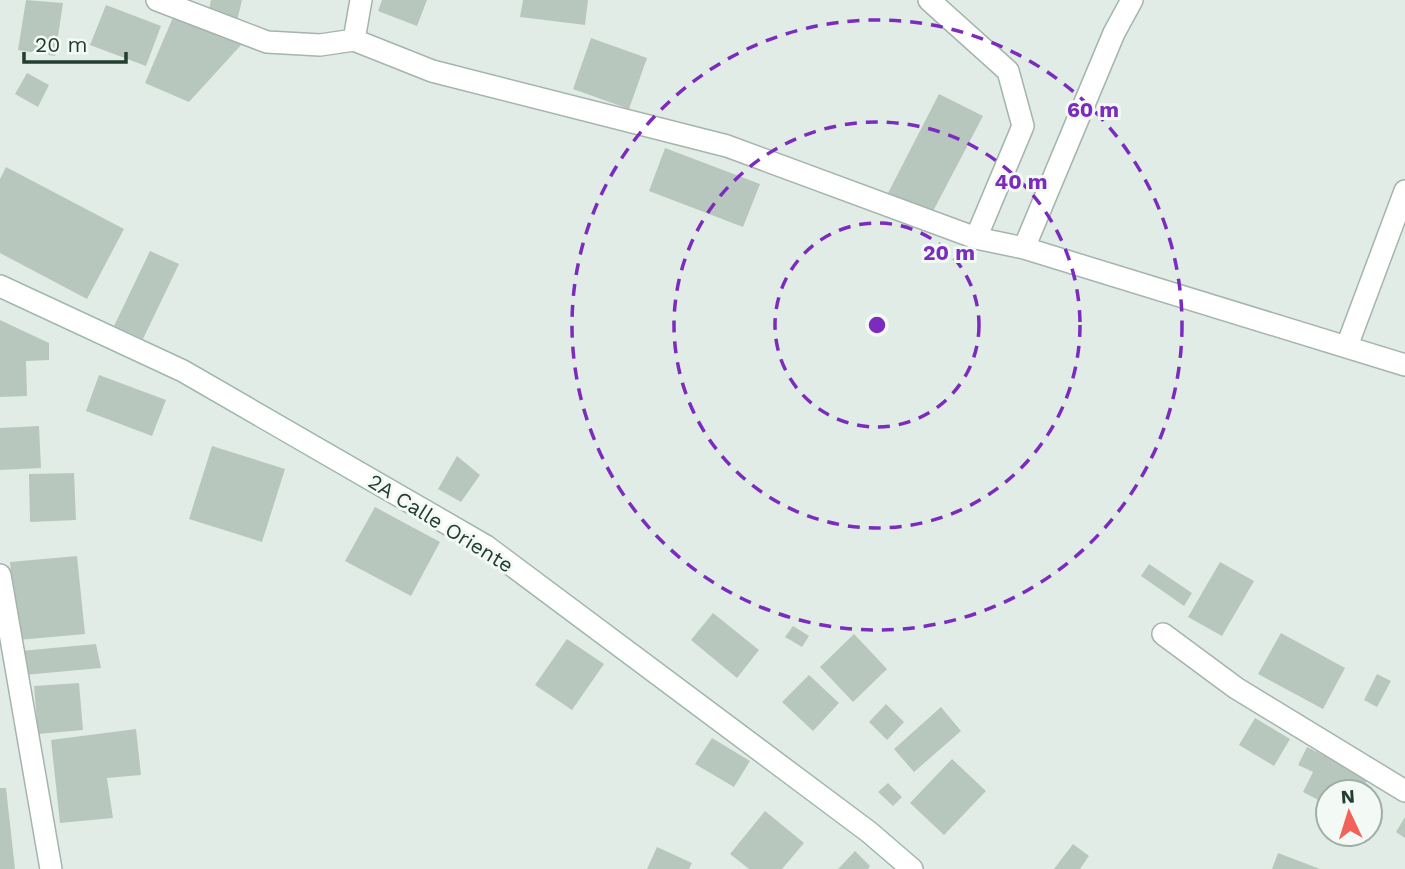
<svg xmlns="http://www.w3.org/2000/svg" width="1405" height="869" font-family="'Work Sans',sans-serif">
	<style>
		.building { fill: #b7c7be }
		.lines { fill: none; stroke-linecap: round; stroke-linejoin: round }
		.street-casing { stroke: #a5b4ac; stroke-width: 24 }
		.secondary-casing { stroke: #a0b8ab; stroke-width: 24 }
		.street { stroke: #fff; stroke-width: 21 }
		.secondary { stroke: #fff; stroke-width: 21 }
		.ring { fill: none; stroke: #7b2cbf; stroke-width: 3.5; stroke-dasharray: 12 9 }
		.labels { text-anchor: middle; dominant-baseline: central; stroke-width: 6; stroke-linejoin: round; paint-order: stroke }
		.street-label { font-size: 21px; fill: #223d31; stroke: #f3f9f4 }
		.centre { fill: #7b2cbf; stroke: #f3f9f4; stroke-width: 3.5 }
		.ring-label { font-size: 21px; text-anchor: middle; font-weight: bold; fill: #7b2cbf; stroke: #f3f9f4; stroke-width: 6; stroke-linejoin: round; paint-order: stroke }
	</style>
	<rect width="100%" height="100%" fill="#e2ece6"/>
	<path class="building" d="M 26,0 L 63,3 L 55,56 L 18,50 Z
		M 211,0 L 242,0 L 237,21 L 208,14 Z
		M 382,0 L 427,0 L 417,26 L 378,11 Z
		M 523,0 L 588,0 L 585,25 L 520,17 Z
		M 106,5 L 161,26 L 146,66 L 90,45 Z
		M 174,15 L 242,44 L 189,102 L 145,83 Z
		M 591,38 L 647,58 L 629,109 L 573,89 Z
		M 27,73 L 49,85 L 38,107 L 15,94 Z
		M 939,94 L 983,116 L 930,217 L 887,195 Z
		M 665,148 L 760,184 L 743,227 L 649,191 Z
		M 6,167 L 124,229 L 87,299 L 0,253 L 0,179 Z
		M 150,251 L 179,264 L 143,339 L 114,326 Z
		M 0,320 L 49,343 L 49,360 L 26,361 L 27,396 L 0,397 Z
		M 99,375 L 166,400 L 152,436 L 86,411 Z
		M 39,426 L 41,468 L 0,470 L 0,428 Z
		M 212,446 L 285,469 L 262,542 L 189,519 Z
		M 457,456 L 480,475 L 461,502 L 438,489 Z
		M 74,473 L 76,520 L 30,522 L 29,474 Z
		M 375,507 L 440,542 L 411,596 L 345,561 Z
		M 77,556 L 85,634 L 18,640 L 10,562 Z
		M 1220,562 L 1254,581 L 1222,636 L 1188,617 Z
		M 1149,564 L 1192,593 L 1184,606 L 1141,576 Z
		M 713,613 L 759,650 L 737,678 L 691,640 Z
		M 793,626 L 809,636 L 802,647 L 785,637 Z
		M 1281,633 L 1345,668 L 1323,709 L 1258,674 Z
		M 854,634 L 887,669 L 853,702 L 820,667 Z
		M 567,639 L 604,664 L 572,710 L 535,685 Z
		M 96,644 L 101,668 L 24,675 L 20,651 Z
		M 1377,674 L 1391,681 L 1377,707 L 1364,700 Z
		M 809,675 L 839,703 L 813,731 L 782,702 Z
		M 79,683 L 83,730 L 38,734 L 34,686 Z
		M 886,704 L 904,722 L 887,740 L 869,722 Z
		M 941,707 L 961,731 L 914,772 L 894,749 Z
		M 1255,718 L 1290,739 L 1274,766 L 1239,745 Z
		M 136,729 L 141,775 L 107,778 L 113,818 L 60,823 L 51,740 Z
		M 712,738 L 750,761 L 734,787 L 695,764 Z
		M 1307,747 L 1369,777 L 1361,792 L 1341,786 L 1338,792 L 1328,792 L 1328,805 L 1303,792 L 1313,772 L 1298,765 Z
		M 952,759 L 986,791 L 944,835 L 910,803 Z
		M 888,783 L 902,797 L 893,806 L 878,792 Z
		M 0,788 L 6,788 L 15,869 L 0,869 Z
		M 765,811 L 804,843 L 782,869 L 749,869 L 730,854 Z
		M 1405,817 L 1405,838 L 1396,832 Z
		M 1073,844 L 1089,856 L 1080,869 L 1054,869 Z
		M 657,847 L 692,863 L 689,869 L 647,869 Z
		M 855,851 L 870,866 L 868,869 L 838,869 Z
		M 1278,853 L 1320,869 L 1272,869 Z"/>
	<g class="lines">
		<defs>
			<path id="street" d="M 157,0 L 267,42 L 320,45 L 354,40 L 432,71 L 727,146 L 976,238 L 1024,248 L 1405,365
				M 929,0 L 1008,71 L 1023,126 L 976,238
				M 354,40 L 361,0
				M 1024,248 L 1114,33 L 1132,0
				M 1347,346 L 1405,191
				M 0,575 L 51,869
				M 1163,634 L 1236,688 L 1405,791"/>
			<path id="secondary" d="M 0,286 L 183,371 L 486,546 L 869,832 L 912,869"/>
		</defs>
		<use href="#street" class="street-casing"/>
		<use href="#secondary" class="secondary-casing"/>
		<use href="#street" class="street"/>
		<use href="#secondary" class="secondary"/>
	</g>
	<g class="ring">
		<circle cx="877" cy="325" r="102"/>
		<circle cx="877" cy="325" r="203"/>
		<circle cx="877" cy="325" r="305"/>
	</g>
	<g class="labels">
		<g class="street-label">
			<text transform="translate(441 523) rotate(32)">2A Calle Oriente</text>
		</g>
	</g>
	<circle cx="877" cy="325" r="10" class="centre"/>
	<g class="ring-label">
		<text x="1093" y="117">60 m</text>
		<text x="1021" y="189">40 m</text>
		<text x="949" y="260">20 m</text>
	</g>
	<g transform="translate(1349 813) rotate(356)"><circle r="33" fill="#f3f9f4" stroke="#9faea6" stroke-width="2"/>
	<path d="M0-5L12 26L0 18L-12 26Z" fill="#f2625a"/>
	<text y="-10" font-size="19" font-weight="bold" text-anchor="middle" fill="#223d31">N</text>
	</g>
	<path d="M24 52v10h102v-10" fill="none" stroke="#223d31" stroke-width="3.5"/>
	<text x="35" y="52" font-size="21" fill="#223d31" stroke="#f3f9f4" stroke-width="5" paint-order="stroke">20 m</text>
</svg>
